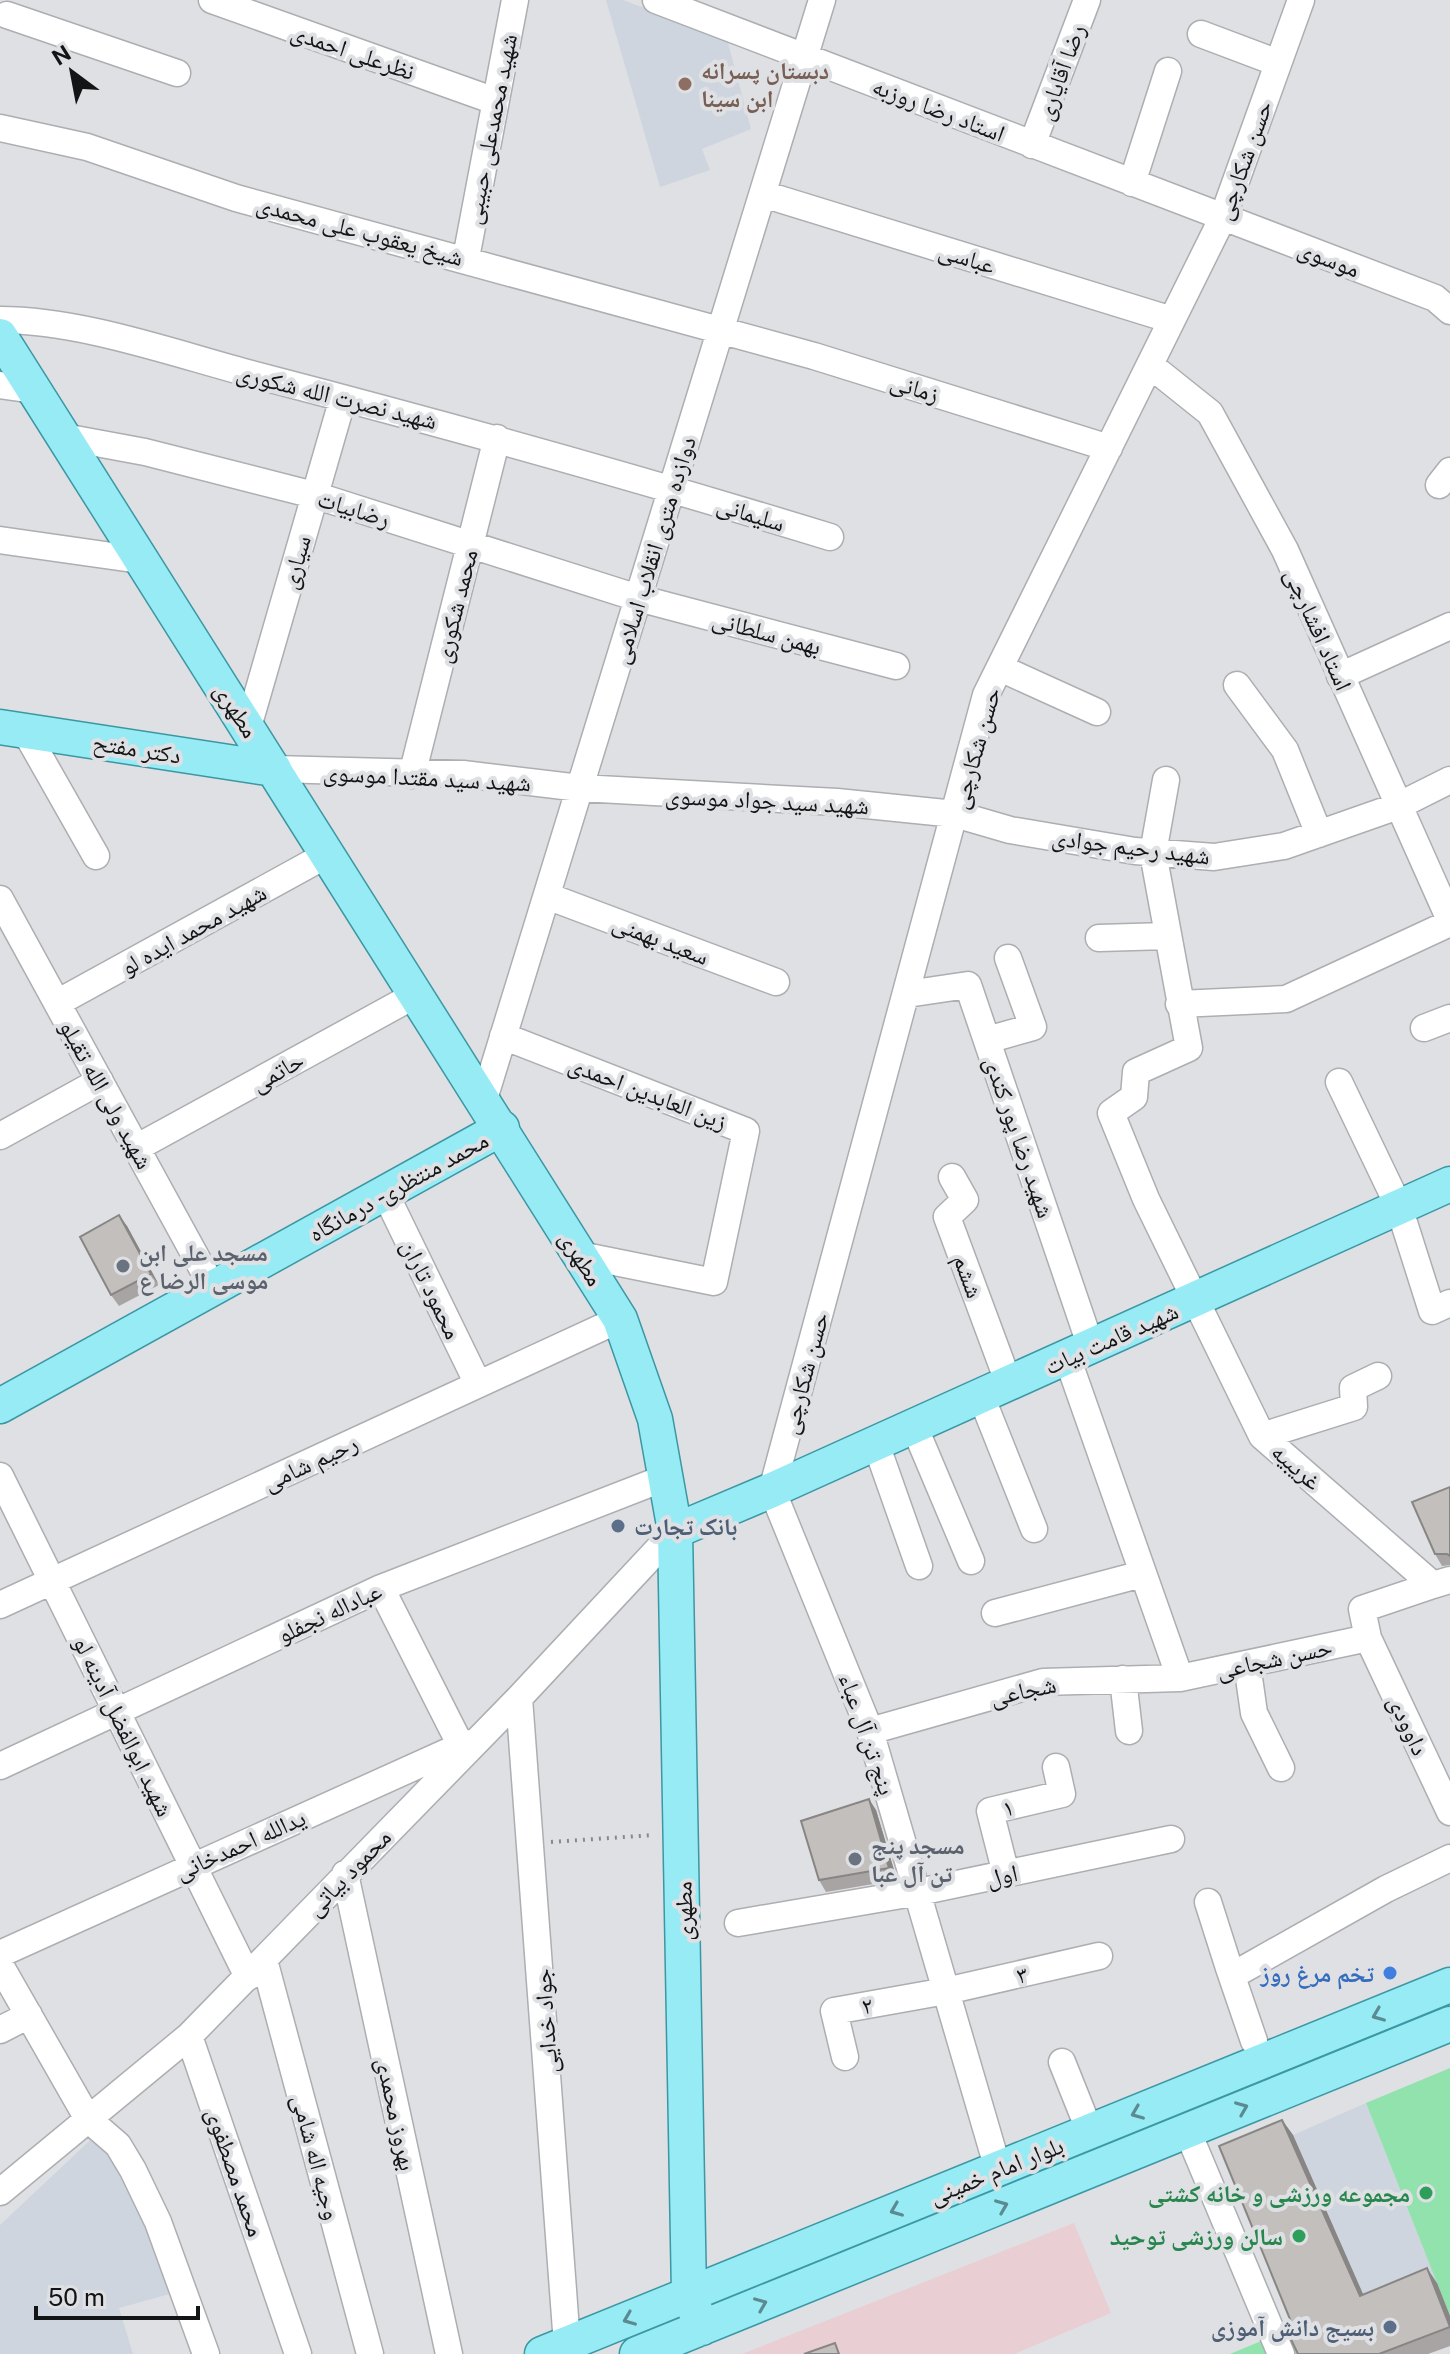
<svg xmlns="http://www.w3.org/2000/svg" width="1450" height="2354" font-family="'Public Sans','Noto Naskh Arabic',sans-serif">
	<style>
		.commercial { fill: #e9ced3 }
		.built { fill: #ced5de }
		.green { fill: #92e2ae }
		.lines { fill: none; stroke-linecap: round; stroke-linejoin: round }
		.minor-casing { stroke: #acaeb1; stroke-width: 29 }
		.major-casing { stroke: #3b97a3; stroke-width: 37 }
		.path { stroke: #88898b; stroke-width: 4; stroke-dasharray: 2 6; stroke-linecap: butt }
		.minor { stroke: #fff; stroke-width: 26 }
		.major { stroke: #96ebf5; stroke-width: 34 }
		.wall { fill: #a8a4a3 }
		.shaded-wall { fill: #888684 }
		.building { fill: #c3bfbd; stroke: #888684; stroke-width: 2 }
		.oneway { stroke: #5b8a90 }
		.education-dot { fill: #8d6e63; stroke: #dee0e3; stroke-width: 3 }
		.worship-dot { fill: #6b7280; stroke: #dee0e3; stroke-width: 3 }
		.service-dot { fill: #5c6f8a; stroke: #dee0e3; stroke-width: 3 }
		.shop-dot { fill: #3f7fe0; stroke: #dee0e3; stroke-width: 3 }
		.leisure-dot { fill: #2e9e5b; stroke: #dee0e3; stroke-width: 3 }
		.labels { text-anchor: middle; dominant-baseline: central; stroke-width: 8; stroke-linejoin: round; paint-order: stroke }
		.street-label { font-size: 24px; fill: #131415; stroke: #dee0e3 }
		.education-label { font-size: 24px; font-weight: bold; fill: #785e54; stroke: #dee0e3; text-anchor: start }
		.worship-label { font-size: 24px; font-weight: bold; fill: #5b616d; stroke: #dee0e3; text-anchor: start }
		.service-label { font-size: 24px; font-weight: bold; fill: #4e5e75; stroke: #dee0e3; text-anchor: start }
		.shop-label { font-size: 24px; font-weight: bold; fill: #366cbe; stroke: #dee0e3; text-anchor: end }
		.leisure-label { font-size: 24px; font-weight: bold; fill: #27864d; stroke: #dee0e3; text-anchor: end }
	</style>
	<rect width="100%" height="100%" fill="#dee0e3"/>
	<path class="commercial" d="M 1074,2223 L 1111,2313 L 1014,2354 L 742,2354 Z"/>
	<path class="built" d="M 606,0 L 623,0 L 727,39 L 751,129 L 702,149 L 710,170 L 660,187 Z
		M 1366,2103 L 1437,2283 L 1370,2310 L 1293,2135 Z
		M 101,2130 L 177,2292 L 119,2308 L 133,2354 L 0,2354 L 0,2225 Z"/>
	<path class="green" d="M 1450,2068 L 1450,2316 L 1366,2103 Z
		M 1290,2329 L 1301,2354 L 1230,2354 Z"/>
	<g class="lines">
		<defs>
			<path id="minor" d="M 212,0 L 495,101
				M 656,0 L 1435,298 L 1450,311
				M 7,15 L 177,73
				M 1201,34 L 1278,63
				M 0,128 L 87,147 L 236,198 L 814,356 L 1109,448
				M 1032,145 L 1087,0
				M 1132,183 L 1168,71
				M 763,194 L 1172,320
				M 466,258 L 515,0
				M 0,320 C 83,320 178,355 259,376 C 451,426 641,479 830,537
				M 1150,365 L 1210,413 L 1285,550 L 1450,920
				M 0,385 L 34,390
				M 64,437 L 145,452 L 314,495 L 638,598 L 896,666
				M 1439,485 L 1450,471
				M 0,540 L 140,560
				M 1000,668 L 1097,712
				M 1340,676 L 1450,626
				M 1237,685 L 1285,750 L 1319,834
				M 248,727 L 343,398
				M 25,731 L 96,856
				M 274,769 L 463,774 L 580,788 L 837,802 L 955,814 L 1010,830 L 1135,851 L 1214,857 L 1284,846 L 1398,806 L 1450,780
				M 412,775 L 497,438
				M 1166,780 L 1153,853 L 1189,1048 L 1136,1072 L 1134,1097 L 1111,1113 L 1146,1199 L 1262,1436 L 1433,1585 L 1450,1580
				M 547,896 L 776,982
				M 0,899 L 213,1288
				M 1099,938 L 1167,936
				M 907,994 L 968,985 L 1091,1347
				M 57,1003 L 328,854
				M 1179,1004 L 1286,999 L 1450,923
				M 1424,1028 L 1450,1018
				M 503,1036 L 746,1131 L 714,1282 L 580,1255
				M 987,1040 L 1033,1027 L 1008,958
				M 1339,1082 L 1399,1207 L 1432,1311 L 1450,1303
				M 484,1099 L 822,0
				M 0,1136 L 100,1081
				M 136,1148 L 417,994
				M 952,1177 L 965,1200 L 947,1217 L 1009,1384
				M 385,1193 L 478,1384
				M 1067,1357 L 1180,1678
				M 981,1396 L 1034,1529
				M 914,1426 L 971,1561
				M 1262,1436 L 1354,1407 L 1353,1388 L 1378,1376
				M 876,1444 L 919,1566
				M 0,1476 L 248,1977
				M 1433,1585 L 1362,1609 L 1368,1638 L 1450,1812
				M 381,1588 L 461,1746
				M 0,1605 L 620,1319
				M 995,1613 L 1142,1574
				M 1247,1664 L 1254,1713 L 1281,1768
				M 1123,1679 L 1129,1731
				M 519,1698 L 567,2344
				M 870,1731 L 1043,1682 L 1180,1678 L 1368,1638
				M 0,1766 L 381,1588 L 667,1477
				M 345,1874 L 449,2354
				M 1006,1874 L 990,1811 L 1062,1794 L 1056,1767
				M 1208,1902 L 1229,1968 L 1237,1973 L 1386,1889 L 1450,1858
				M 738,1923 L 919,1892 L 1171,1839
				M 0,1954 L 467,1743
				M 264,1960 L 370,2354
				M 0,1965 L 88,2119 L 118,2145 L 133,2170 L 158,2222 L 206,2354
				M 1229,1968 L 1254,2041
				M 0,2030 L 29,2015
				M 189,2036 L 298,2354
				M 845,2057 L 834,2011 L 946,1991 L 1099,1956
				M 1062,2062 L 1090,2132
				M 1187,2130 L 1281,2354
				M 998,2169 L 870,1731 L 772,1490 L 986,695 L 1223,217 L 1301,0
				M 0,2192 L 189,2036 L 519,1698 L 675,1531"/>
			<path id="major" d="M 0,336 L 620,1319 L 655,1419 L 675,1531 L 689,2294 L 702,2328
				M 0,727 L 274,769
				M 0,1406 L 502,1128
				M 675,1531 L 772,1490 L 1450,1184
				M 542,2354 L 1450,1985
				M 637,2354 L 1450,2024"/>
		</defs>
		<use href="#minor" class="minor-casing"/>
		<use href="#major" class="major-casing"/>
		<path class="path" d="M 551,1842 L 654,1835"/>
		<use href="#minor" class="minor"/>
		<use href="#major" class="major"/>
	</g>
	<path class="wall" d="M 127,1226 L 159,1285 L 119,1306 L 111,1295 Z
		M 1450,1487 L 1450,1565 L 1442,1566 L 1435,1554 Z
		M 876,1810 L 897,1880 L 826,1892 L 819,1880 Z
		M 1282,2120 L 1293,2135 L 1363,2294 L 1437,2283 L 1450,2316 L 1450,2346 L 1428,2354 L 1298,2354 L 1292,2324 Z"/>
	<path class="shaded-wall" d="M 119,1215 L 127,1226 L 159,1285 L 151,1274 Z
		M 869,1799 L 876,1810 L 897,1880 L 889,1868 Z
		M 1282,2120 L 1293,2135 L 1370,2310 L 1360,2296 Z
		M 1427,2268 L 1437,2283 L 1450,2316 L 1450,2327 Z"/>
	<path class="building" d="M 119,1215 L 151,1274 L 111,1295 L 80,1237 Z
		M 1450,1487 L 1450,1556 L 1447,1554 L 1435,1554 L 1412,1502 Z
		M 869,1799 L 889,1868 L 819,1880 L 801,1821 Z
		M 1282,2120 L 1360,2296 L 1427,2268 L 1450,2327 L 1379,2354 L 1298,2354 L 1285,2327 L 1292,2324 L 1219,2146 Z
		M 835,2343 L 839,2354 L 804,2354 Z"/>
	<defs><path id="oneway-chevron" d="M-2-3.5L2.5 0L-2 3.5" fill="none" stroke-width="1.6" stroke-linecap="round" stroke-linejoin="round" transform="scale(2)"/></defs>
	<g class="oneway">
		<use href="#oneway-chevron" transform="translate(1378 2015) rotate(158)"/>
		<use href="#oneway-chevron" transform="translate(1242 2108) rotate(-22)"/>
		<use href="#oneway-chevron" transform="translate(1137 2113) rotate(158)"/>
		<use href="#oneway-chevron" transform="translate(1002 2206) rotate(-22)"/>
		<use href="#oneway-chevron" transform="translate(896 2210) rotate(158)"/>
		<use href="#oneway-chevron" transform="translate(761 2304) rotate(-22)"/>
		<use href="#oneway-chevron" transform="translate(629 2319) rotate(158)"/>
	</g>
	<circle class="education-dot" cx="685" cy="84" r="8"/>
	<g class="worship-dot">
		<circle cx="123" cy="1266" r="8"/>
		<circle cx="855" cy="1859" r="8"/>
	</g>
	<g class="service-dot">
		<circle cx="618" cy="1526" r="8"/>
		<circle cx="1390" cy="2327" r="8"/>
	</g>
	<circle class="shop-dot" cx="1390" cy="1973" r="8"/>
	<g class="leisure-dot">
		<circle cx="1426" cy="2193" r="8"/>
		<circle cx="1299" cy="2236" r="8"/>
	</g>
	<g class="labels">
		<g class="street-label">
			<text transform="translate(353 51) rotate(19)">نظرعلی احمدی</text>
			<text transform="translate(1060 72) rotate(-70)">رضا آقایاری</text>
			<text transform="translate(939 109) rotate(21)">استاد رضا روزبه</text>
			<text transform="translate(490 129) rotate(-79)">شهید محمدعلی حبیبی</text>
			<text transform="translate(1243 160) rotate(-70)">حسن شکارچی</text>
			<text transform="translate(360 230) rotate(15)">شیخ یعقوب علی محمدی</text>
			<text transform="translate(967 257) rotate(17)">عباسی</text>
			<text transform="translate(1329 258) rotate(21)">موسوی</text>
			<text transform="translate(915 387) rotate(17)">زمانی</text>
			<text transform="translate(337 396) rotate(14)">شهید نصرت الله شکوری</text>
			<text transform="translate(354 508) rotate(17)">رضابیات</text>
			<text transform="translate(751 513) rotate(17)">سلیمانی</text>
			<text transform="translate(653 550) rotate(-73)">دوازده متری انقلاب اسلامی</text>
			<text transform="translate(295 562) rotate(-74)">سیاری</text>
			<text transform="translate(455 606) rotate(-76)">محمد شکوری</text>
			<text transform="translate(1319 629) rotate(66)">استاد افشارچی</text>
			<text transform="translate(767 632) rotate(15)">بهمن سلطانی</text>
			<text transform="translate(237 710) rotate(57)">مطهری</text>
			<text transform="translate(137 748) rotate(9)">دکتر مفتح</text>
			<text transform="translate(975 748) rotate(-74)">حسن شکارچی</text>
			<text transform="translate(427 777) rotate(3)">شهید سید مقتدا موسوی</text>
			<text transform="translate(767 800) rotate(3)">شهید سید جواد موسوی</text>
			<text transform="translate(1131 846) rotate(7)">شهید رحیم جوادی</text>
			<text transform="translate(193 929) rotate(-29)">شهید محمد ایده لو</text>
			<text transform="translate(661 939) rotate(21)">سعید بهمنی</text>
			<text transform="translate(277 1071) rotate(-29)">حاتمی</text>
			<text transform="translate(648 1092) rotate(21)">زین العابدین احمدی</text>
			<text transform="translate(107 1094) rotate(61)">شهید ولی الله تقیلو</text>
			<text transform="translate(1020 1137) rotate(71)">شهید رضا پور کندی</text>
			<text transform="translate(398 1186) rotate(-29)">محمد منتظری- درمانگاه</text>
			<text transform="translate(582 1258) rotate(58)">مطهری</text>
			<text transform="translate(969 1276) rotate(70)">ششم</text>
			<text transform="translate(432 1289) rotate(64)">محمود تاران</text>
			<text transform="translate(1111 1338) rotate(-24)">شهید قامت بیات</text>
			<text transform="translate(804 1373) rotate(-75)">حسن شکارچی</text>
			<text transform="translate(310 1462) rotate(-25)">رحیم شامی</text>
			<text transform="translate(1297 1466) rotate(41)">غریبیه</text>
			<text transform="translate(329 1612) rotate(-25)">عباداله نجفلو</text>
			<text transform="translate(1274 1658) rotate(-12)">حسن شجاعی</text>
			<text transform="translate(1023 1690) rotate(-12)">شجاعی</text>
			<text transform="translate(1409 1725) rotate(65)">داوودی</text>
			<text transform="translate(124 1726) rotate(64)">شهید ابوالفضل آدینه لو</text>
			<text transform="translate(868 1734) rotate(71)">پنج تن آل عباء</text>
			<text transform="translate(1008 1807) rotate(-13)">۱</text>
			<text transform="translate(240 1844) rotate(-24)">یدالله احمدخانی</text>
			<text transform="translate(348 1872) rotate(-46)">محمود بیاتی</text>
			<text transform="translate(1002 1875) rotate(-12)">اول</text>
			<text transform="translate(683 1911) rotate(-91)">مطهری</text>
			<text transform="translate(1022 1974) rotate(-13)">۳</text>
			<text transform="translate(867 2005) rotate(-10)">۲</text>
			<text transform="translate(545 2021) rotate(-94)">جواد خدایی</text>
			<text transform="translate(397 2114) rotate(78)">بهروز محمدی</text>
			<text transform="translate(317 2157) rotate(75)">وجیه اله شامی</text>
			<text transform="translate(996 2170) rotate(-22)">بلوار امام خمینی</text>
			<text transform="translate(236 2172) rotate(71)">محمد مصطفوی</text>
		</g>
		<g class="education-label">
			<text x="701" y="70">دبستان پسرانه<tspan x="701" dy="28">ابن سینا</tspan></text>
		</g>
		<g class="worship-label">
			<text x="139" y="1252">مسجد علی ابن<tspan x="139" dy="28">موسی الرضا ع</tspan></text>
			<text x="871" y="1845">مسجد پنج<tspan x="871" dy="28">تن آل عبا</tspan></text>
		</g>
		<g class="service-label">
			<text x="634" y="1526">بانک تجارت</text>
			<text x="1374" y="2327" text-anchor="end">بسیج دانش آموزی</text>
		</g>
		<g class="shop-label">
			<text x="1374" y="1973">تخم مرغ روز</text>
		</g>
		<g class="leisure-label">
			<text x="1410" y="2193">مجموعه ورزشی و خانه کشتی</text>
			<text x="1283" y="2236">سالن ورزشی توحید</text>
		</g>
	</g>
	<g transform="translate(72 72) rotate(328)" stroke="#dee0e3" stroke-width="6" paint-order="stroke">
	<path d="M0-6L14 30L0 20L-14 30Z" fill="#131415"/>
	<text y="-12" font-size="22" font-weight="bold" text-anchor="middle" fill="#131415">N</text>
	</g>
	<path d="M36 2306v12h162v-12" fill="none" stroke="#131415" stroke-width="4"/>
	<text x="48" y="2306" font-size="24" fill="#131415" stroke="#dee0e3" stroke-width="6" paint-order="stroke">50 m</text>
</svg>
